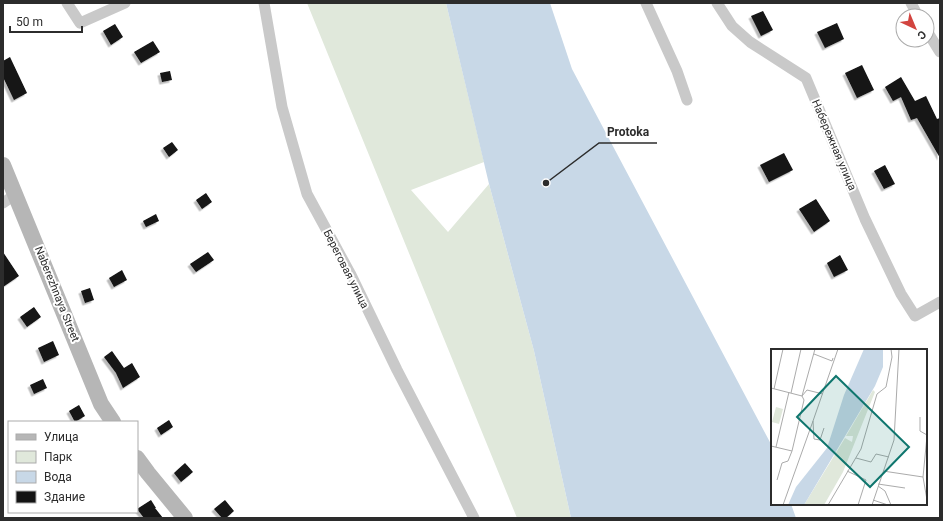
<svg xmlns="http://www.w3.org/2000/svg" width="943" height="521" font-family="Roboto,sans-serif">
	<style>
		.green { fill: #e0e8db }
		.water { fill: #c8d8e7 }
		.building { fill: #131313; filter: url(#shadow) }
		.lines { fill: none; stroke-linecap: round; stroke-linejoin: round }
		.street { stroke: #c9c9c9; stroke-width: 11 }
		.secondary { stroke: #b6b6b6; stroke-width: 16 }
		.labels { text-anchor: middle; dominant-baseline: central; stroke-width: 4; stroke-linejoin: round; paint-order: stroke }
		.street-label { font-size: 11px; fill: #2c2c2c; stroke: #fff }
		.inset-road { fill: none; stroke: #ababab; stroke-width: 1 }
		.view { fill: #0f766e; fill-opacity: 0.15; stroke: #0f766e; stroke-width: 2 }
		.inset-edge { fill: none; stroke: #2c2c2c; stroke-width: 2 }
		.leader { fill: none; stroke: #2c2c2c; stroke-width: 1.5 }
		.callout-dot { fill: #2c2c2c; stroke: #fff; stroke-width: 1.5 }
		.callout-label { font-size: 12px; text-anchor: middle; font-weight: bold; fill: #2c2c2c; stroke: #fff; stroke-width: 4; stroke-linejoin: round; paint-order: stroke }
	</style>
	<defs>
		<filter id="shadow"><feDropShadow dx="-2.5" dy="2.5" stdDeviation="0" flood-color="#0004"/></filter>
	</defs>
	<rect width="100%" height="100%" fill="#fff"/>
	<path class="green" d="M 307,3 L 446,3 L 484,162 L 411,190 L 448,232 L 489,184 L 534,351 L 571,518 L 517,518 Z"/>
	<path class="water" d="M 446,3 L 550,3 L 572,69 L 772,446 L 772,504 L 791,504 L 796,518 L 571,518 L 534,351 L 489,184 Z"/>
	<path class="building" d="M 763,11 L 773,30 L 761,36 L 751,16 Z
		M 837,23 L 844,39 L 825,48 L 817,32 Z
		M 115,24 L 123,37 L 111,45 L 103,31 Z
		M 153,41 L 160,52 L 141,63 L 134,52 Z
		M 10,57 L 27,93 L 14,100 L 3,77 L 3,61 Z
		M 862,65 L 874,90 L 857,98 L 845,73 Z
		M 170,71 L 172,80 L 162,82 L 160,73 Z
		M 901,77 L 915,101 L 926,96 L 937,119 L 940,118 L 940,158 L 917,118 L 911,120 L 901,97 L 893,101 L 885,87 Z
		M 172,142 L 178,150 L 169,157 L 163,148 Z
		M 784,153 L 793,170 L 769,182 L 760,165 Z
		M 885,165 L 895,184 L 884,189 L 874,171 Z
		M 206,193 L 212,202 L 202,209 L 196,200 Z
		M 816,199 L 830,221 L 814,232 L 799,209 Z
		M 156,214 L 159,221 L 146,227 L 143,221 Z
		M 3,252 L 19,276 L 3,287 Z
		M 208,252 L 214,260 L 196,272 L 190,264 Z
		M 840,255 L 848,270 L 834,277 L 827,263 Z
		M 122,270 L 127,280 L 114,287 L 109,278 Z
		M 90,288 L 94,300 L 85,303 L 81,291 Z
		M 34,307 L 41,317 L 27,327 L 20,317 Z
		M 53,341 L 59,355 L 44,362 L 38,348 Z
		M 112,351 L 124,368 L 132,363 L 140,377 L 123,388 L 116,373 L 104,357 Z
		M 43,379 L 47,388 L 34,394 L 30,385 Z
		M 79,405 L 85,416 L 75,422 L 69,411 Z
		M 169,420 L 173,427 L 161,435 L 157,428 Z
		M 185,463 L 193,472 L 181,482 L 174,473 Z
		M 151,500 L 156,508 L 155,508 L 163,518 L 144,518 L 137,509 Z
		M 225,500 L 234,511 L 226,518 L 222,518 L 214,509 Z"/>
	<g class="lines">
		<path class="street" d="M 67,3 L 80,23 L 125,3
			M 264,3 L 282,107 L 307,194 L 351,275 L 397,370 L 474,518
			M 646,3 L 677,71 L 687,100
			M 717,3 L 732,26 L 750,42 L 806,78 L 865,219 L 901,294 L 915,316 L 940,302
			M 911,3 L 918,16
			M 927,31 L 940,52
			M 3,203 L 16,194"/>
		<path class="secondary" d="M 3,165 L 101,404 L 113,422
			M 137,458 L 148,473 L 185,518"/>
	</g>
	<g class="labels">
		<g class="street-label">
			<text transform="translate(834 145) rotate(67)">Набережная улица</text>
			<text transform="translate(346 269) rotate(63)">Береговая улица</text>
			<text transform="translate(57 294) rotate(68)">Naberezhnaya Street</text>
		</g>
	</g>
	<g transform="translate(771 349)">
		<rect width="156" height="156" fill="#fff"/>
		<path d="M 102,41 L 104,43 L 72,123 L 53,156 L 33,156 L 74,89 L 81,93 L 82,87 L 75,87 ZM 5,58 L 12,60 L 8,75 L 1,73 Z" fill="#e0e8db"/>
		<path d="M 93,0 L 112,0 L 112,18 L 104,37 L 33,156 L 17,156 L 25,138 L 56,99 L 73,46 Z" fill="#c8d8e7"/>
		<path class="inset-road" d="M 43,5 L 61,12 L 62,9M 0,39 L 31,47M 3,40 L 12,0M 20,44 L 30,0M 31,47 L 36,41 L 52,45M 149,68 L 149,82 L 156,86M 53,79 L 49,91 L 43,90 L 42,72 L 67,0M 156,87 L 152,128 L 156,151M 0,97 L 21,102M 5,98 L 18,43M 85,109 L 100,113 L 105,105 L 118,108M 76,122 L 95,131 L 87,156M 112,122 L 152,128M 6,131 L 11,114 L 17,112 L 21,102 L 33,51 L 31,47 L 44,0M 107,135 L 134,139M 107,137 L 114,142 L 120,156M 102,151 L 117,156M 12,156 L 42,72M 57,156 L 90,100 L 106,45 L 115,38 L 121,8 L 120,0M 101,156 L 123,91 L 128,0"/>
		<path class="view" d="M 65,27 L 138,98 L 99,138 L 26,68 Z"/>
		<rect width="156" height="156" class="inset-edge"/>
	</g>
	<path class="leader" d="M546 183L599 143H657"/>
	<circle class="callout-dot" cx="546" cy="183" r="4"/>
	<g class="callout-label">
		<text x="628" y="136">Protoka</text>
	</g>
	<rect width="943" height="521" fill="none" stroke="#2c2c2c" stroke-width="8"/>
	<rect x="8" y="421" width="130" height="92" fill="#ffffff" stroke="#ababab"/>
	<rect x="16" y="434" width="20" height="6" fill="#b6b6b6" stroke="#ababab"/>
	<text x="44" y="441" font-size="12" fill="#2c2c2c">Улица</text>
	<rect x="16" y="451" width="20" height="12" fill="#e0e8db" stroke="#ababab"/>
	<text x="44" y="461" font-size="12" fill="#2c2c2c">Парк</text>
	<rect x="16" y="471" width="20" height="12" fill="#c8d8e7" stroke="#ababab"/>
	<text x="44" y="481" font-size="12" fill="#2c2c2c">Вода</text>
	<rect x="16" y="491" width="20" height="12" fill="#131313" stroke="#ababab"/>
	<text x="44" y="501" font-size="12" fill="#2c2c2c">Здание</text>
	<g transform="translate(915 28) rotate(136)"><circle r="19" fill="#ffffff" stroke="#ababab"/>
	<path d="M0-3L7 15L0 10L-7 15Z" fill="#d2443f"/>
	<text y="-6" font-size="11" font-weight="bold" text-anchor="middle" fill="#2c2c2c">С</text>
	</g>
	<path d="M10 26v6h72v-6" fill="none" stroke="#2c2c2c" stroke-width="2"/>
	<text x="16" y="26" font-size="12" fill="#2c2c2c" stroke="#ffffff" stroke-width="3" paint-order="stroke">50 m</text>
</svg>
